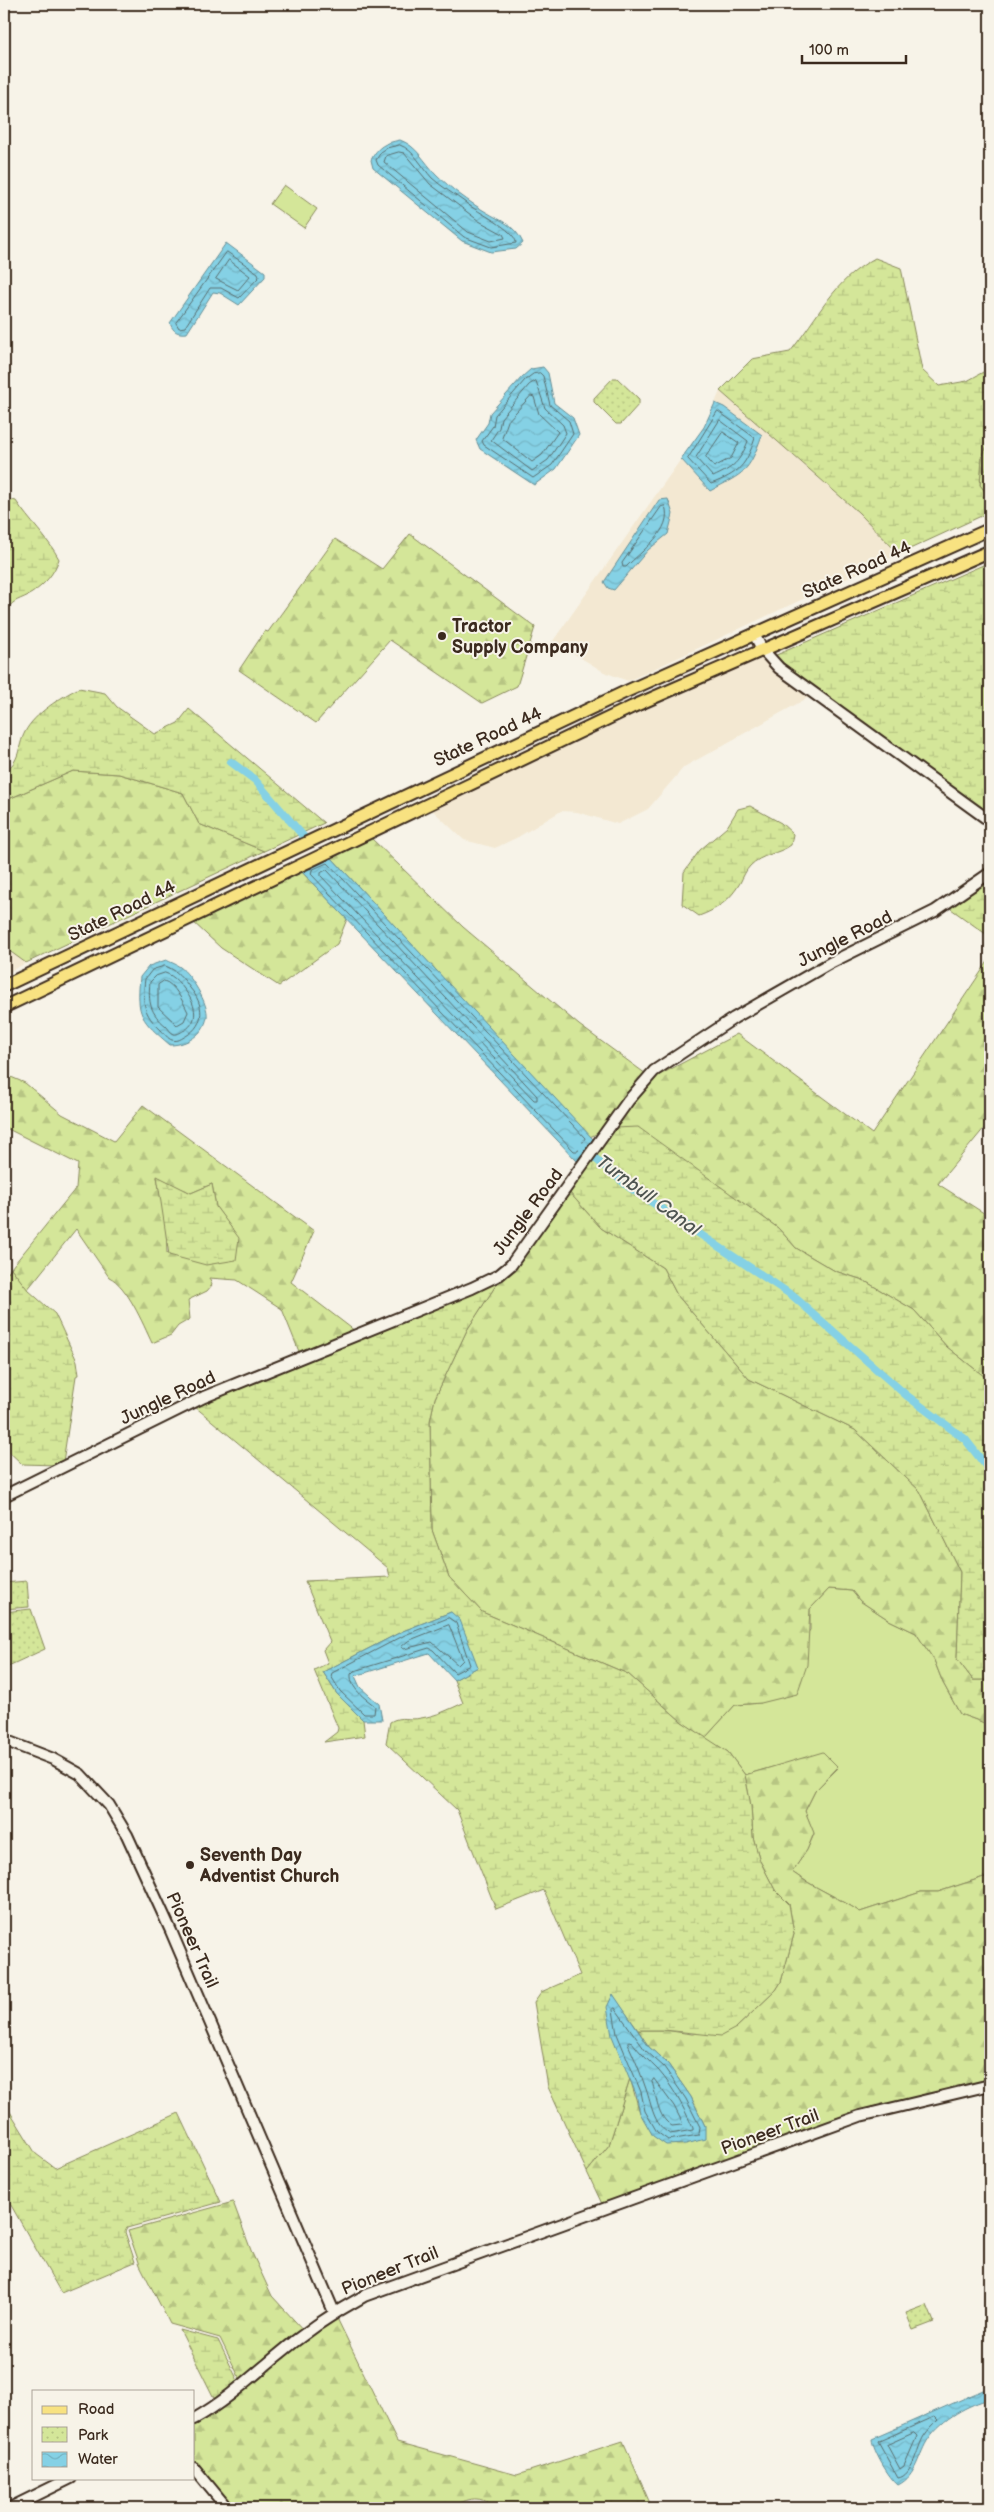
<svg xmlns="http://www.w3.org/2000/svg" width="994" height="2512" font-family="'Balsamiq Sans',sans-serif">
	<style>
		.built { fill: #f3e8d2; fill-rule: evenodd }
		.green { fill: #d4e699; stroke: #88885c }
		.forest { fill: url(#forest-firs); stroke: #88885c; fill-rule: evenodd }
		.wetland { fill: url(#wetland-marsh); stroke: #88885c }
		.park { fill: url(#park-dots); stroke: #88885c }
		.water { fill: url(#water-waves); stroke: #678e95 }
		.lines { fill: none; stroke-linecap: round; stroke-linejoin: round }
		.shore { stroke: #596d6e; stroke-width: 1 }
		.canal { stroke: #85d1e5; stroke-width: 8 }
		.secondary-casing { stroke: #3b2a1e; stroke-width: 14 }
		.primary-casing { stroke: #3b2a1e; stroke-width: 15 }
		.secondary { stroke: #f7f3e8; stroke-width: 10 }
		.primary { stroke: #f8e281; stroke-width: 11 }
		.poi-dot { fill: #3b2a1e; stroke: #f7f3e8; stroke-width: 2 }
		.labels { text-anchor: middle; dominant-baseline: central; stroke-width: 4; stroke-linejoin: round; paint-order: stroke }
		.street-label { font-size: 18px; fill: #3b2a1e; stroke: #f7f3e8 }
		.poi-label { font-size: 18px; font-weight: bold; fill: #3b2a1e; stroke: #f7f3e8; text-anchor: start }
		.water-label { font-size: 19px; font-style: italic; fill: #4e5450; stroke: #f7f3e8 }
	</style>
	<defs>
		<pattern id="forest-firs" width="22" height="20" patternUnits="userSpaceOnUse" patternTransform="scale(1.25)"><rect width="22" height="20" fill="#d4e699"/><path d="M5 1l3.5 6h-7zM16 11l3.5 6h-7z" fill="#b7c583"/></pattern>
		<pattern id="wetland-marsh" width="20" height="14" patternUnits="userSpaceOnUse" patternTransform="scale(1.25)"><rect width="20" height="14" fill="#d4e699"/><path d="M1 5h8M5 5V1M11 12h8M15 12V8" fill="none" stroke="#b7c583"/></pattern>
		<pattern id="park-dots" width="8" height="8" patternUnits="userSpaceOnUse" patternTransform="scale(1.25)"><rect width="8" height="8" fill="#d4e699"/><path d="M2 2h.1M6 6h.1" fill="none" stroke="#b7c583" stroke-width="1.8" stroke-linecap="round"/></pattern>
		<pattern id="water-waves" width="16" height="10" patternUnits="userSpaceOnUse" patternTransform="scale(1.25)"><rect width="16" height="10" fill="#85d1e5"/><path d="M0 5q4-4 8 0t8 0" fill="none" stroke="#74b4c4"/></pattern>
	</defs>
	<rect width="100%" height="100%" fill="#f7f3e8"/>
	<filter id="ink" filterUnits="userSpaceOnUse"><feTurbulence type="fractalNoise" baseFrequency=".02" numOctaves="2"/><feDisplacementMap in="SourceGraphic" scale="10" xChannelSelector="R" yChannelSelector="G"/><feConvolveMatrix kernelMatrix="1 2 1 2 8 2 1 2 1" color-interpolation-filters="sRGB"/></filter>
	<g filter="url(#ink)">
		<path class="built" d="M 720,391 L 858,512 L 899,554 L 628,681 L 604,672 L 553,641 L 681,459 L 710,491 L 724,407 L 715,403 ZM 673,514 L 668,534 L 648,550 L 614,590 Z
			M 764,658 L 777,671 L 811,696 L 684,767 L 648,809 L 618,824 L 577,812 L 561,811 L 518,837 L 495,848 L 464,840 L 431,809 L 734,666 Z
			M 4,947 L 26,963 L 4,974 Z"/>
		<path class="green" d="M 284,185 L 317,209 L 304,228 L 270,204 Z
			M 829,1589 L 852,1591 L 860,1601 L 889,1620 L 916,1633 L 934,1660 L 943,1683 L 960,1714 L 990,1725 L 990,1881 L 984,1877 L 938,1892 L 921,1892 L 860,1912 C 838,1897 814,1888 792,1872 L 807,1850 L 814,1834 L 805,1811 L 815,1791 L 838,1768 L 780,1765 L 745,1775 L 728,1752 L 705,1738 L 735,1705 L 761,1703 L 810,1630 L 810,1609 Z"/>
		<path class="forest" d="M 990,439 L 990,498 L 980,485 L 982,457 Z
			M 410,534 L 535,627 L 517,686 L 482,703 L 390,640 L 316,723 L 239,670 L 265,631 L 268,632 L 335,539 L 382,569 Z
			M 73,771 L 119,774 L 183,793 L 199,824 L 264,851 L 26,963 L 4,947 L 4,801 Z
			M 370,837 L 463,927 L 579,1025 L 646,1074 L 602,1131 L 590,1137 L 330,856 Z
			M 300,870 L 347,919 L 337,944 L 279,986 L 221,948 L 192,921 Z
			M 989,960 L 990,1121 L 938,1184 L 990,1217 L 990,1381 L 947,1347 L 914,1310 L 863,1280 L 835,1271 L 796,1248 L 778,1228 L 657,1143 L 614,1128 L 652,1079 L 737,1034 L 872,1134 Z
			M 4,1074 L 25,1083 L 62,1114 L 114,1141 L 143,1105 L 314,1231 L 291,1282 L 355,1331 L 300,1354 L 282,1309 L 237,1280 L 209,1278 L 212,1285 L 207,1291 L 188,1300 L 190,1319 L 178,1326 L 171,1335 L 152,1343 C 143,1324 127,1285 109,1277 L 76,1229 L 27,1290 L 11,1268 L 76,1188 L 78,1164 L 4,1127 ZM 157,1177 L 191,1193 L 212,1184 L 216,1207 L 238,1238 L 167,1253 L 166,1225 Z
			M 569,1192 L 601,1228 L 663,1268 L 677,1295 L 749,1379 L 855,1430 L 920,1491 L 960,1572 L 957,1659 L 973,1680 L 990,1680 L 990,1725 L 960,1714 L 943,1683 L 934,1660 L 916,1633 L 889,1620 L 860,1601 L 852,1591 L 829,1589 L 810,1609 L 807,1665 L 797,1694 L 761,1703 L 735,1705 L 705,1738 L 682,1722 L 628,1674 L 482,1612 L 449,1577 L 432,1530 L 430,1421 L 435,1398 L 467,1330 L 500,1279 Z
			M 823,1752 L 838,1767 L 815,1791 L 805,1811 L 814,1833 L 807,1850 L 792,1872 C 814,1888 838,1897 860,1912 L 921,1892 L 938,1892 L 984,1877 L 990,1881 L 990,2081 L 859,2112 L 603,2206 L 587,2172 L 609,2145 L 630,2078 L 640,2113 L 705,2126 L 691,2097 L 668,2064 L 649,2047 L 638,2030 L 664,2030 L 692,2034 L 736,2028 L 776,1990 L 781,1982 L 794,1934 L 789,1904 L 775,1890 L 760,1861 L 753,1837 L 751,1806 L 745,1775 Z
			M 233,2202 L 252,2253 L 272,2296 L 305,2332 L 334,2312 L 397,2442 L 517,2475 L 623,2441 L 652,2508 L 496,2508 C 481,2495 468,2497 452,2508 L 226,2508 L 194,2469 L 194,2419 L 243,2385 L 220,2338 L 170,2324 L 140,2265 L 128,2231 Z"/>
		<path class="wetland" d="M 875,258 L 901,268 L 922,370 L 939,386 L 967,381 L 985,371 L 990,376 L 990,439 L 982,457 L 980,485 L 990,498 L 990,512 L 899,554 L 858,512 L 720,391 L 752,359 L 790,352 C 819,316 833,281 875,258 Z
			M 4,498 L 16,501 C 29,521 48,538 59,559 C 54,574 45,584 32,593 C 21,600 13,599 6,611 L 4,604 Z
			M 990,562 L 990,817 L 774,656 Z
			M 79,688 L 105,693 L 117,707 L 155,734 L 178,723 L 189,709 L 324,823 L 264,851 L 199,824 L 183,793 L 119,774 L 73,771 L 4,801 L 4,771 C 21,762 17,747 25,732 C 34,714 61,697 79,688 Z
			M 750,806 L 781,823 L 793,834 L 791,845 C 779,854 761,854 750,866 C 746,870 743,877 740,883 C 730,900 718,909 699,916 L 682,904 L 684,872 L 700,850 L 727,827 L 738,809 Z
			M 990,878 L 990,937 L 951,909 L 951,905 Z
			M 638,1127 L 778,1228 L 796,1248 L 835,1271 L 863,1280 L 914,1310 L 947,1347 L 990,1381 L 990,1680 L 973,1680 L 957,1659 L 960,1572 L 920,1491 L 855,1430 L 749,1379 L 677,1295 L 663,1268 L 601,1228 L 569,1192 L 614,1128 Z
			M 157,1176 L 191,1193 L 212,1184 L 216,1207 L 239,1238 L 236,1260 L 206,1265 L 169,1255 Z
			M 11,1268 L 28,1290 L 55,1314 L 77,1361 L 79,1375 L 76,1376 L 63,1462 L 57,1465 L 22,1464 L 4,1447 L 4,1270 L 8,1273 Z
			M 500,1279 L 467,1330 L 435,1398 L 430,1421 L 432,1530 L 449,1577 L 482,1612 L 628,1674 L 682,1722 L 728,1752 L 745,1775 L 751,1806 L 753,1837 L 760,1861 L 775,1890 L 789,1904 L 794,1934 L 781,1982 L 776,1990 L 736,2028 L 721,2036 L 664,2030 L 638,2030 L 612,1994 L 630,2078 L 609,2145 L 587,2172 L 548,2087 L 534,2002 L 541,1992 L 580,1975 L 544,1890 L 496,1909 L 457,1810 L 386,1743 L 390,1722 C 401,1715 409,1721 421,1718 C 436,1716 450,1709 463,1703 L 454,1680 L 478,1667 L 451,1612 L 403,1631 L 323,1672 L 337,1694 L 363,1720 L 365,1736 L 324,1742 L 337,1732 L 338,1728 L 314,1670 L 328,1663 L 323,1650 L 330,1642 L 305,1581 L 390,1577 L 388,1568 L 194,1406 Z
			M 4,2102 L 36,2154 L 55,2168 L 179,2113 L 221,2202 L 127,2228 L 125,2232 L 135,2262 L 61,2293 L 4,2193 Z
			M 180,2330 L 218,2340 L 239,2383 L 216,2402 Z"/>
		<path class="park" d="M 613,378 L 617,378 L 639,399 L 639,404 L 621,424 L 616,424 L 594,402 L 594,398 Z
			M 27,1581 L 29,1607 L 4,1609 L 4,1583 Z
			M 31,1609 L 45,1649 L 4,1668 L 4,1612 Z
			M 927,2305 L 934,2322 L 913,2330 L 906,2313 Z"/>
		<path class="water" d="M 400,140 C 417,146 424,162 436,174 C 450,188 469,202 486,212 C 501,221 515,225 523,243 L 516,249 L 491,252 L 462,241 L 373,168 L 371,160 C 378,146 385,143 400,140 Z
			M 226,243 L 265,272 L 265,277 L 239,305 L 220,293 L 213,292 L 187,333 C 178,334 173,332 170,323 Z
			M 543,367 L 548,373 L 554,403 L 573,418 L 579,435 L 556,469 L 534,485 L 480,449 L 476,440 L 488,423 L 490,413 L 522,377 L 531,369 Z
			M 715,403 L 724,407 L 762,435 C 748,474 745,472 710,491 L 681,459 L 704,427 Z
			M 668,499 L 673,514 L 668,534 L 648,550 L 614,590 L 608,588 L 604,582 L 659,500 Z
			M 330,856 L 593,1139 L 577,1161 L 300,870 Z
			M 166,960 C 170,962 176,964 180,967 C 190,974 209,1004 207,1017 C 204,1035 186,1045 170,1045 C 141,1020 136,1016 140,977 L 149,966 Z
			M 451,1612 L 460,1620 L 478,1667 L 454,1680 L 429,1653 L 355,1676 L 360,1687 L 379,1704 L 382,1720 L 363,1720 L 337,1694 L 323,1672 L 403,1631 Z
			M 613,1994 L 649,2047 L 668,2064 L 691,2097 L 705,2126 L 705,2139 L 686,2144 L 666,2145 L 653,2136 L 640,2113 L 636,2094 L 612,2036 L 607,2007 Z
			M 990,2387 L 990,2399 C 969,2404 942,2419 929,2438 C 918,2454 917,2476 898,2485 C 889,2478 873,2451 872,2439 Z"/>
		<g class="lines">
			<path class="shore" d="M 400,145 C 414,150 422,167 432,178 C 442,187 455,195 466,203 C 477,212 516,230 516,243 L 491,247 L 464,237 L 378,165 L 376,160 L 381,152 L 387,148 Z
				M 399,152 L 404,153 L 430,184 L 479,221 L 503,234 L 505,238 L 491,241 L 468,232 L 384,162 L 386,156 Z
				M 227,252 L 258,273 L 259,277 L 239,298 L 221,288 L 210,288 L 185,327 L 179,328 L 176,323 Z
				M 229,260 L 250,276 L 238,290 L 216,279 Z
				M 540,373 L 543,376 L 550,405 L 569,421 L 573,434 L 552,465 L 533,478 L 484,445 L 482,441 L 493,426 L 495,415 L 525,380 L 533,374 Z
				M 536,381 L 545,408 L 563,425 L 566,433 L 548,460 L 532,471 L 491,440 L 499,428 L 501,418 L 529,385 Z
				M 531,396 L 534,397 L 539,414 L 558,432 L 542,455 L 532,462 L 502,438 L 508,421 Z
				M 718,411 L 755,438 C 746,466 739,473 711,484 L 688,459 Z
				M 720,420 L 748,441 C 740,462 733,468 713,477 L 696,458 Z
				M 723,432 L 739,443 L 731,458 L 714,467 L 706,457 Z
				M 665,506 C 674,530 641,551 626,567 L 623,567 L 622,563 L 661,507 Z
				M 328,863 L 585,1138 L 578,1151 L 574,1151 L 311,874 L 312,870 Z
				M 327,870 L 537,1096 L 537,1100 L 534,1100 L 321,876 L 321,873 Z
				M 165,966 C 177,970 183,978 190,988 C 204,1004 206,1024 186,1036 C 182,1038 178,1042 172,1040 C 168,1039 164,1033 161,1030 C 143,1014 142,1002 145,979 L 152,970 Z
				M 165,973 C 175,976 181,985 187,993 C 196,1006 199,1021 185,1030 C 182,1031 178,1035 174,1034 C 171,1033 168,1028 166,1026 C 150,1013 148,1002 150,982 L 156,976 Z
				M 164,981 C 175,984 183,1002 188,1012 L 184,1021 L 177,1025 L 158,1007 L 158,985 Z
				M 449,1618 L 456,1623 L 470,1665 L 455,1673 L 433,1650 L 429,1648 L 354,1671 L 351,1674 C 350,1689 365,1698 375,1706 L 374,1714 L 364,1714 L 340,1691 L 331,1676 L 332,1673 L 405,1635 Z
				M 449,1625 L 463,1660 L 458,1665 L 432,1642 L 404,1649 L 401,1647 L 408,1641 Z
				M 615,2008 L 645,2050 L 664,2067 L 686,2099 L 700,2127 L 699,2135 L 668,2140 L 657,2132 L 645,2111 L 641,2092 L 617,2034 L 613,2010 Z
				M 629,2041 L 632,2042 C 640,2053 649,2061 659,2071 C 673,2087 684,2108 693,2128 L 693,2130 L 670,2134 C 653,2124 652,2106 646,2089 C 641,2074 635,2059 628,2044 Z
				M 654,2079 L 674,2106 L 682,2122 L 681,2125 L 672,2126 C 657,2117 657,2097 652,2082 Z
				M 935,2417 L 938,2420 C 933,2425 928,2430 924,2436 C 917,2447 913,2476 898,2478 L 878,2442 Z
				M 914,2433 L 917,2436 L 904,2466 L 900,2469 L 887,2445 Z"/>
			<path class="canal" d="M 231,762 L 255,780 L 304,837
				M 577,1143 L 629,1187 L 793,1296 L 906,1395 L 965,1439 L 990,1471"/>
			<defs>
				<path id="secondary" d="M 754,634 L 762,649 L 779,668 L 990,821
					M 4,1496 L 204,1397 L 472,1288 L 499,1275 L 511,1265 L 628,1101 L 654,1071 L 734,1018 L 830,963 L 935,911 L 990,873
					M 4,1740 L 53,1759 L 80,1774 L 109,1805 L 127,1835 L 171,1931 L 334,2312
					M 194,2419 C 224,2402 247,2381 273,2359 C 301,2335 331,2314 364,2296 L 860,2116 L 990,2085
					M 194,2468 L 227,2508
					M 10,2508 L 71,2478"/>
				<path id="primary" d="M 4,986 L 625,692 L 990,529
					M 4,1007 L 632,707 L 990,551"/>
			</defs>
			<use href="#secondary" class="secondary-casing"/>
			<use href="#primary" class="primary-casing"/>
			<use href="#secondary" class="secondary"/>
			<use href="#primary" class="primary"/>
		</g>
	</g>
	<g class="poi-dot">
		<circle cx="442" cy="636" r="5"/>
		<circle cx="190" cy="1865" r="5"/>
	</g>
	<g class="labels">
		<g class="street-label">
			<text transform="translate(857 570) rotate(-24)">State Road 44</text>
			<text transform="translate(488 737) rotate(-25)">State Road 44</text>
			<text transform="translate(122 911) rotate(-26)">State Road 44</text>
			<text transform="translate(845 939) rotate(-27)">Jungle Road</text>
			<text transform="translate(528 1212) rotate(-53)">Jungle Road</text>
			<text transform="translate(168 1398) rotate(-25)">Jungle Road</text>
			<text transform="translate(192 1940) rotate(66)">Pioneer Trail</text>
			<text transform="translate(770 2132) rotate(-20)">Pioneer Trail</text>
			<text transform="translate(390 2271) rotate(-22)">Pioneer Trail</text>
		</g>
		<g class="poi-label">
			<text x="452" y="626">Tractor<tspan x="452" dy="21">Supply Company</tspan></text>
			<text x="200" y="1855">Seventh Day<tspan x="200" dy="21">Adventist Church</tspan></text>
		</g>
		<g class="water-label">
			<text transform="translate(648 1196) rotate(36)">Turnbull Canal</text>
		</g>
	</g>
	<rect width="994" height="2512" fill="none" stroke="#f7f3e8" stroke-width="20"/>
	<rect x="10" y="10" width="974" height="2492" fill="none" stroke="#3b2a1e" stroke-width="2" filter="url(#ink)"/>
	<rect x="32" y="2390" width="162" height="90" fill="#f7f3e8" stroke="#aca397"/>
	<rect x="42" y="2406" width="25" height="8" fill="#f8e281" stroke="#aca397"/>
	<text x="78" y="2414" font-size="15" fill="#3b2a1e">Road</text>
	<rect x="42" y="2427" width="25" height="15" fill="url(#park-dots)" stroke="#aca397"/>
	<text x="78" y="2440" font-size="15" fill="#3b2a1e">Park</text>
	<rect x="42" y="2452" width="25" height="15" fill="url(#water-waves)" stroke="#aca397"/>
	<text x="78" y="2464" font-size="15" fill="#3b2a1e">Water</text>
	<path d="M802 55v8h104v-8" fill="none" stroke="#3b2a1e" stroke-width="2.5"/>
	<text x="809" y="55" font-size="15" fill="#3b2a1e" stroke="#f7f3e8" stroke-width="4" paint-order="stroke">100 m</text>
</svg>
